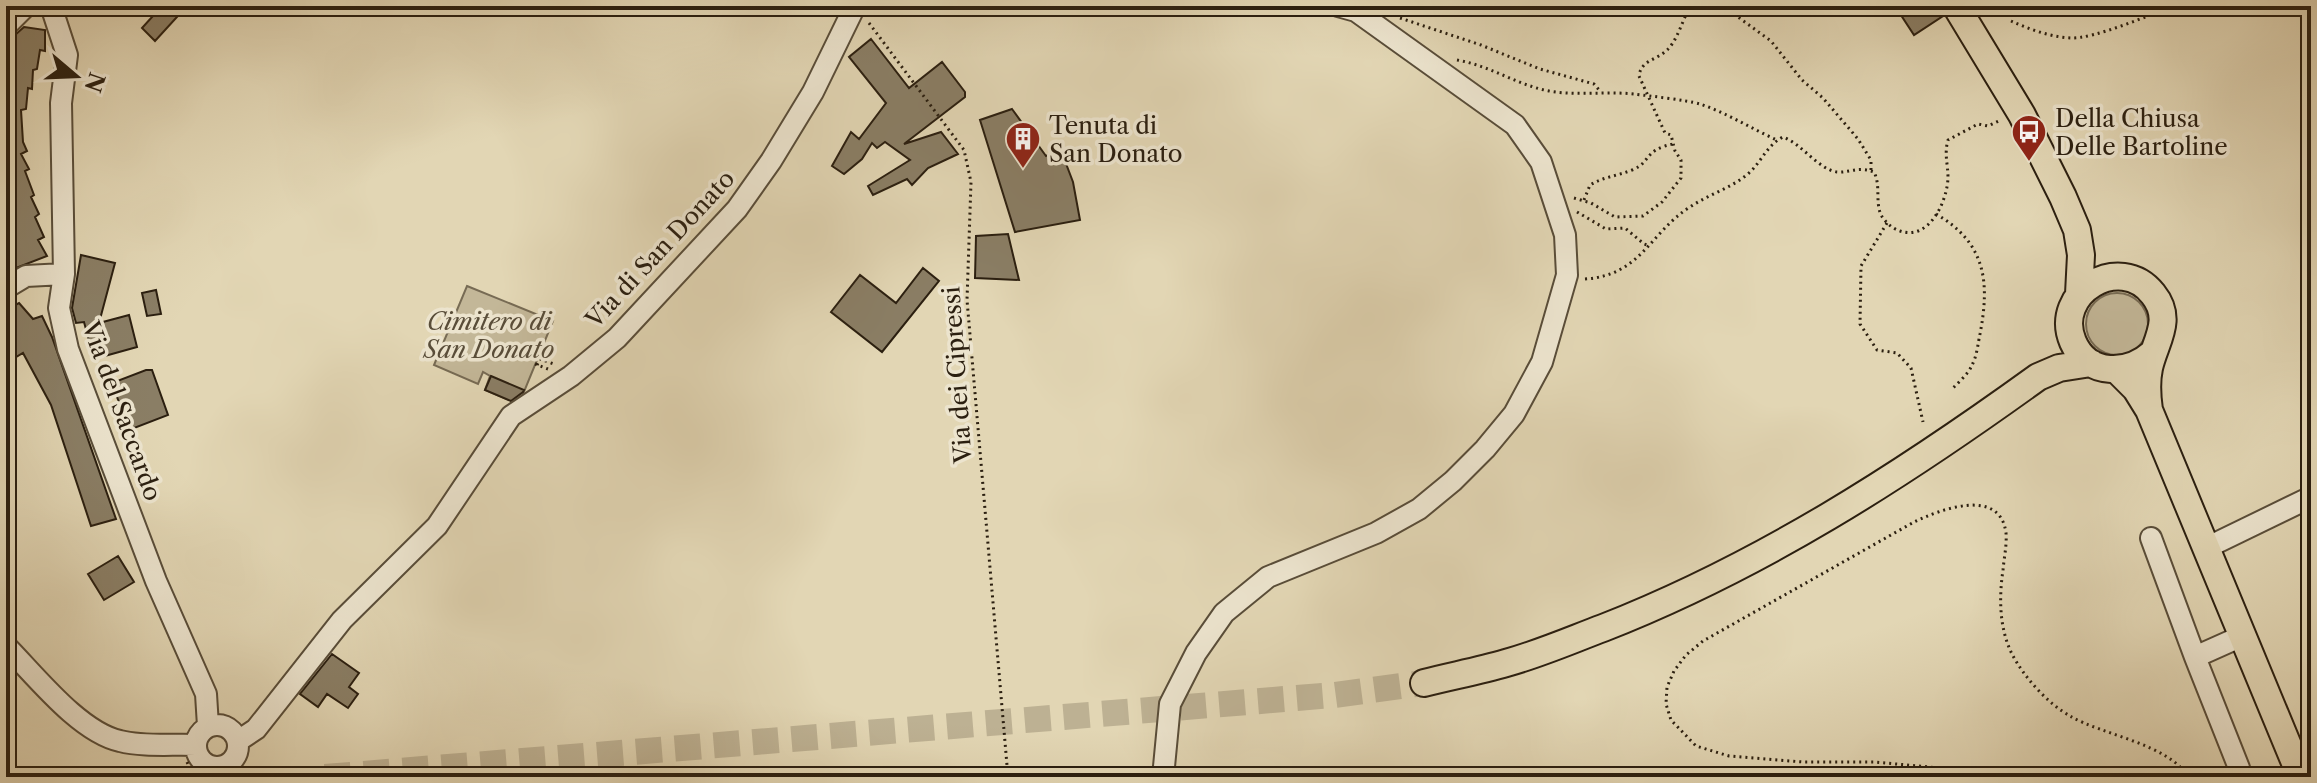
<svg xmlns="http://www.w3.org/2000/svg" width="2317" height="783" font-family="'Libre Caslon Text',serif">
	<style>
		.green { fill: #c3b798; stroke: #776b54; stroke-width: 2 }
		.building { fill: #8a7e65; stroke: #2b1f10; stroke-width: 2 }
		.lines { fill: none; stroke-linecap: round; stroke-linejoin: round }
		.major-tunnel { stroke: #bdb193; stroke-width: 26; stroke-dasharray: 26 13; stroke-linecap: butt }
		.minor-casing { stroke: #594d39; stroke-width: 24 }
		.major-casing { stroke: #2b1f10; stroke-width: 30 }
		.path { stroke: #2b1f10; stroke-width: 3; stroke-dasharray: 2 4; stroke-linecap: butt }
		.minor { stroke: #ece4ce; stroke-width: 20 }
		.major { stroke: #e2d6b4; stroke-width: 26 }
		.labels { text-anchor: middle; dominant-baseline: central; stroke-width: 7; stroke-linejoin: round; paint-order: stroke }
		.poi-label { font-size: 24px; fill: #2b1f10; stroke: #ece4ce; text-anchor: start }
		.street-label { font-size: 24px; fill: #2b1f10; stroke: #ece4ce }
		.park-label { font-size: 24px; font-style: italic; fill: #594d39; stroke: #ece4ce }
	</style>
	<rect width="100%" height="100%" fill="#e2d6b4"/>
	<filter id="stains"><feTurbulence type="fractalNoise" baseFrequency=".0025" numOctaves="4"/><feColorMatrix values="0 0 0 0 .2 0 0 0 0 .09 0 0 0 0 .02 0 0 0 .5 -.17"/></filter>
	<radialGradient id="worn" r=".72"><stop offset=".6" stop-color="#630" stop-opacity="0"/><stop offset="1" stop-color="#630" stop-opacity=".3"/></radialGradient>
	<path class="green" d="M 467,286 L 553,321 L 519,404 L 485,390 L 490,376 L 483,372 L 478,384 L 434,365 Z
		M2086 324a31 31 0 1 1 62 0a31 31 0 1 1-62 0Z"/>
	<path class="building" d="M 162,6 L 187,6 L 155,41 L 142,28 Z
		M 1895,6 L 1940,6 L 1943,16 L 1914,35 Z
		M 24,27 L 45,30 L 45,51 L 40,50 L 37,69 L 33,70 L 32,89 L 28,88 L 26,109 L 21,110 L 23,142 L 27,151 L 21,154 L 29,169 L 25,171 L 34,195 L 31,197 L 39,214 L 35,217 L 44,237 L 38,240 L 47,256 L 11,270 L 6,253 L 15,246 L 6,228 L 6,47 L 13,47 L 15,35 Z
		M 871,39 L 909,88 L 942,62 L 965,92 L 965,97 L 904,144 L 941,132 L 958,154 L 928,168 L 912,185 L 907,179 L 873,195 L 868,186 L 910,160 L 885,142 L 877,148 L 872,143 L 862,159 L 844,174 L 832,166 L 851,132 L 859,139 L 886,103 L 849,57 Z
		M 1012,109 L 1046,156 L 1060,148 L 1073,182 L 1080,220 L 1015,232 L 980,120 Z
		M 1008,234 L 1019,280 L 975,278 L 976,236 Z
		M 81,255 L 115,263 L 99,323 L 129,315 L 137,347 L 94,359 L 84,322 L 76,323 L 72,308 Z
		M 923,268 L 939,281 L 882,352 L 831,312 L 860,275 L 896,303 Z
		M 156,290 L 161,314 L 147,316 L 142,293 Z
		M 19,303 L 33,319 L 42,316 L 52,337 L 116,519 L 91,526 L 51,405 L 23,353 L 6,363 L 6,310 Z
		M 146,370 L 152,370 L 168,415 L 129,430 L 112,383 Z
		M 491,376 L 524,390 L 523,392 L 511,401 L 485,390 Z
		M 118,556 L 134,582 L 104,600 L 88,574 Z
		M 332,654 L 359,673 L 349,687 L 358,694 L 348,708 L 327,694 L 318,707 L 300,694 Z"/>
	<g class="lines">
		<path class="major-tunnel" d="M 325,777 L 1334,695 L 1424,683"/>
		<defs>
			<path id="minor" d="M 51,6 L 67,55 L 61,103 L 64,274 L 59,308 L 68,349 L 156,581 L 206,694 L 208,726
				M 6,26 L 26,6
				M 6,288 L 26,276 L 64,274
				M 2151,538 L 2195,657 L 2242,636
				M 2206,548 L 2311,497
				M 6,646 C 35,675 79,732 120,741 C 143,747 172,744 196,745
				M 2195,657 L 2239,768
				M196 746a21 21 0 1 1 42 0a21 21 0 1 1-42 0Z
				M 238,741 L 256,729 L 342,620 L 437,526 L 511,416 L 571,376 L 617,338 L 737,209 L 771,161 L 813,92 L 855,6
				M 1163,777 L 1170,704 L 1196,653 L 1224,613 L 1268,577 L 1376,533 L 1419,509 L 1453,481 L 1485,449 L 1514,414 L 1542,362 L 1567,275 L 1565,235 L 1541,162 L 1515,125 L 1356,11 L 1338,6"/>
			<path id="major" d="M 1956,6 L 2022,115 L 2063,197 L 2077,230 L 2081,255 L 2079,294
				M 2118,371 L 2136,389 L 2149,410 L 2301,777
				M 2149,410 C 2147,396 2146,382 2149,368 C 2155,341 2174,320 2153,294 C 2120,252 2052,293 2073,342 C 2088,377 2128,375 2153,353
				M 1424,683 C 1451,676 1479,671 1506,663 C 1539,654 1571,640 1603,628 C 1761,566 1901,476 2038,377 L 2059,368 L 2091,363"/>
		</defs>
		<use href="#minor" class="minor-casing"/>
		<use href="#major" class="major-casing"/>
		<path class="path" d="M 1400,18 L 1481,45 L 1540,69 L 1594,84 L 1601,92
			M 2011,21 C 2029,29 2050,37 2071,38 C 2093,39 2151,15 2172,6
			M 869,23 L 964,150 L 971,182 L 967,300 L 1008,777
			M 1457,60 C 1491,66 1517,85 1549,91 C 1577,96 1605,91 1634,94 C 1650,96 1686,100 1700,104 C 1727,113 1752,129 1777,140
			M 1574,198 L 1591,203 L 1615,217 L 1643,216 L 1662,202 L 1681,178 L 1681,160 L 1675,151 L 1671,135 L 1665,133 L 1639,76 C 1641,60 1657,60 1667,50 C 1676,42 1681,25 1686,15 L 1707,9 L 1727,9 L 1771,41 L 1802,80 L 1823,98 L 1858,139 L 1871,160 L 1871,170
			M 1584,200 L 1590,185 C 1603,177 1617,176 1632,170 C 1651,163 1643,150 1673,144
			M 1577,212 L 1606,229 L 1625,228 L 1644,244 L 1650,246
			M 1936,214 C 1986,243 1990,282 1980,334 C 1978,343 1977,356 1972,365 C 1969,373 1959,382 1952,389
			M 1887,223 L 1861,266 L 1860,324 L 1877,350 L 1897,353 L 1911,368 L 1923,422
			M 1585,279 C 1642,275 1649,233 1690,207 C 1709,194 1732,188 1749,173 C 1762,161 1767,145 1783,137 C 1802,144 1818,169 1837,172 C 1849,173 1858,166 1874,172 C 1881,186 1875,201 1881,215 C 1885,222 1893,229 1900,231 C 1929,241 1947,202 1948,178 C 1948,164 1944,154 1948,140 L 1978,124 L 1988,126 L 2001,120
			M 535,364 L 548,369
			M 537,365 L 540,359 L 554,364
			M 187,762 L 194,777
			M 1980,777 L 1930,767 L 1874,762 L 1803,762 L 1729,756 L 1696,746 L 1671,720 L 1666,704 L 1667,687 L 1674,671 L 1686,655 L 1703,641 L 1914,522 C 1939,510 2000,486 2006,533 C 2007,545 2004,558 2003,570 C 1999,597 1999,628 2012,654 C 2024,677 2047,703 2070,716 C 2102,735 2169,744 2188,777"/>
		<use href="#minor" class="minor"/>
		<use href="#major" class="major"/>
	</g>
	<defs>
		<symbol id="bus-pin" viewBox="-11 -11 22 30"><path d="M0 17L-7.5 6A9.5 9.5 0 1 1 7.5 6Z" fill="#8f2418" stroke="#ece4ce"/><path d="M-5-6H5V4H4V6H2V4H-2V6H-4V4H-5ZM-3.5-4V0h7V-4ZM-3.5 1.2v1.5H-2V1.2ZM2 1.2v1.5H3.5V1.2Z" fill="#fff"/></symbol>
		<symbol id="building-pin" viewBox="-11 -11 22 30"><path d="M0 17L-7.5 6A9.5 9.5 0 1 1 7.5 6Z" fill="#8f2418" stroke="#ece4ce"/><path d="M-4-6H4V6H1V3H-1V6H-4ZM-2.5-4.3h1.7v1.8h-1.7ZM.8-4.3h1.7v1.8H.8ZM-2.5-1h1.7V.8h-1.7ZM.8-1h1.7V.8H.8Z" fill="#fff"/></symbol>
	</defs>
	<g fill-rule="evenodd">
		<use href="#bus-pin" x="2009" y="112" width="40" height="54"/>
		<use href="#building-pin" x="1003" y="119" width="40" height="54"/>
	</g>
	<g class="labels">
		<g class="poi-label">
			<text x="2055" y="118">Della Chiusa<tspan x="2055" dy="28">Delle Bartoline</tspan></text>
			<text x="1049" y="125">Tenuta di<tspan x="1049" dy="28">San Donato</tspan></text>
		</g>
		<g class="street-label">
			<text transform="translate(660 249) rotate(-47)">Via di San Donato</text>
			<text transform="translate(957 375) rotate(-94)">Via dei Cipressi</text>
			<text transform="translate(122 411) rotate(70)">Via del Saccardo</text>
		</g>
		<g class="park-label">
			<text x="489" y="321">Cimitero di<tspan x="489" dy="28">San Donato</tspan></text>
		</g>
	</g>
	<rect width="2317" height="783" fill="none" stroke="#e2d6b4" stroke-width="32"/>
	<rect x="8" y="8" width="2301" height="767" fill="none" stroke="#2b1f10" stroke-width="4"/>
	<rect x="16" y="16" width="2285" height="751" fill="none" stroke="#2b1f10" stroke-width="2"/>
	<g transform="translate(76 76) rotate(109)" stroke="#ece4ce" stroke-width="6" paint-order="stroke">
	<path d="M0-6L14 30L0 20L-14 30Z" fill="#2b1f10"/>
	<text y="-12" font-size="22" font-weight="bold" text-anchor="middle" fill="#2b1f10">N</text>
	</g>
	<rect width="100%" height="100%" filter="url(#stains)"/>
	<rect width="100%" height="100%" fill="url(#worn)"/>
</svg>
